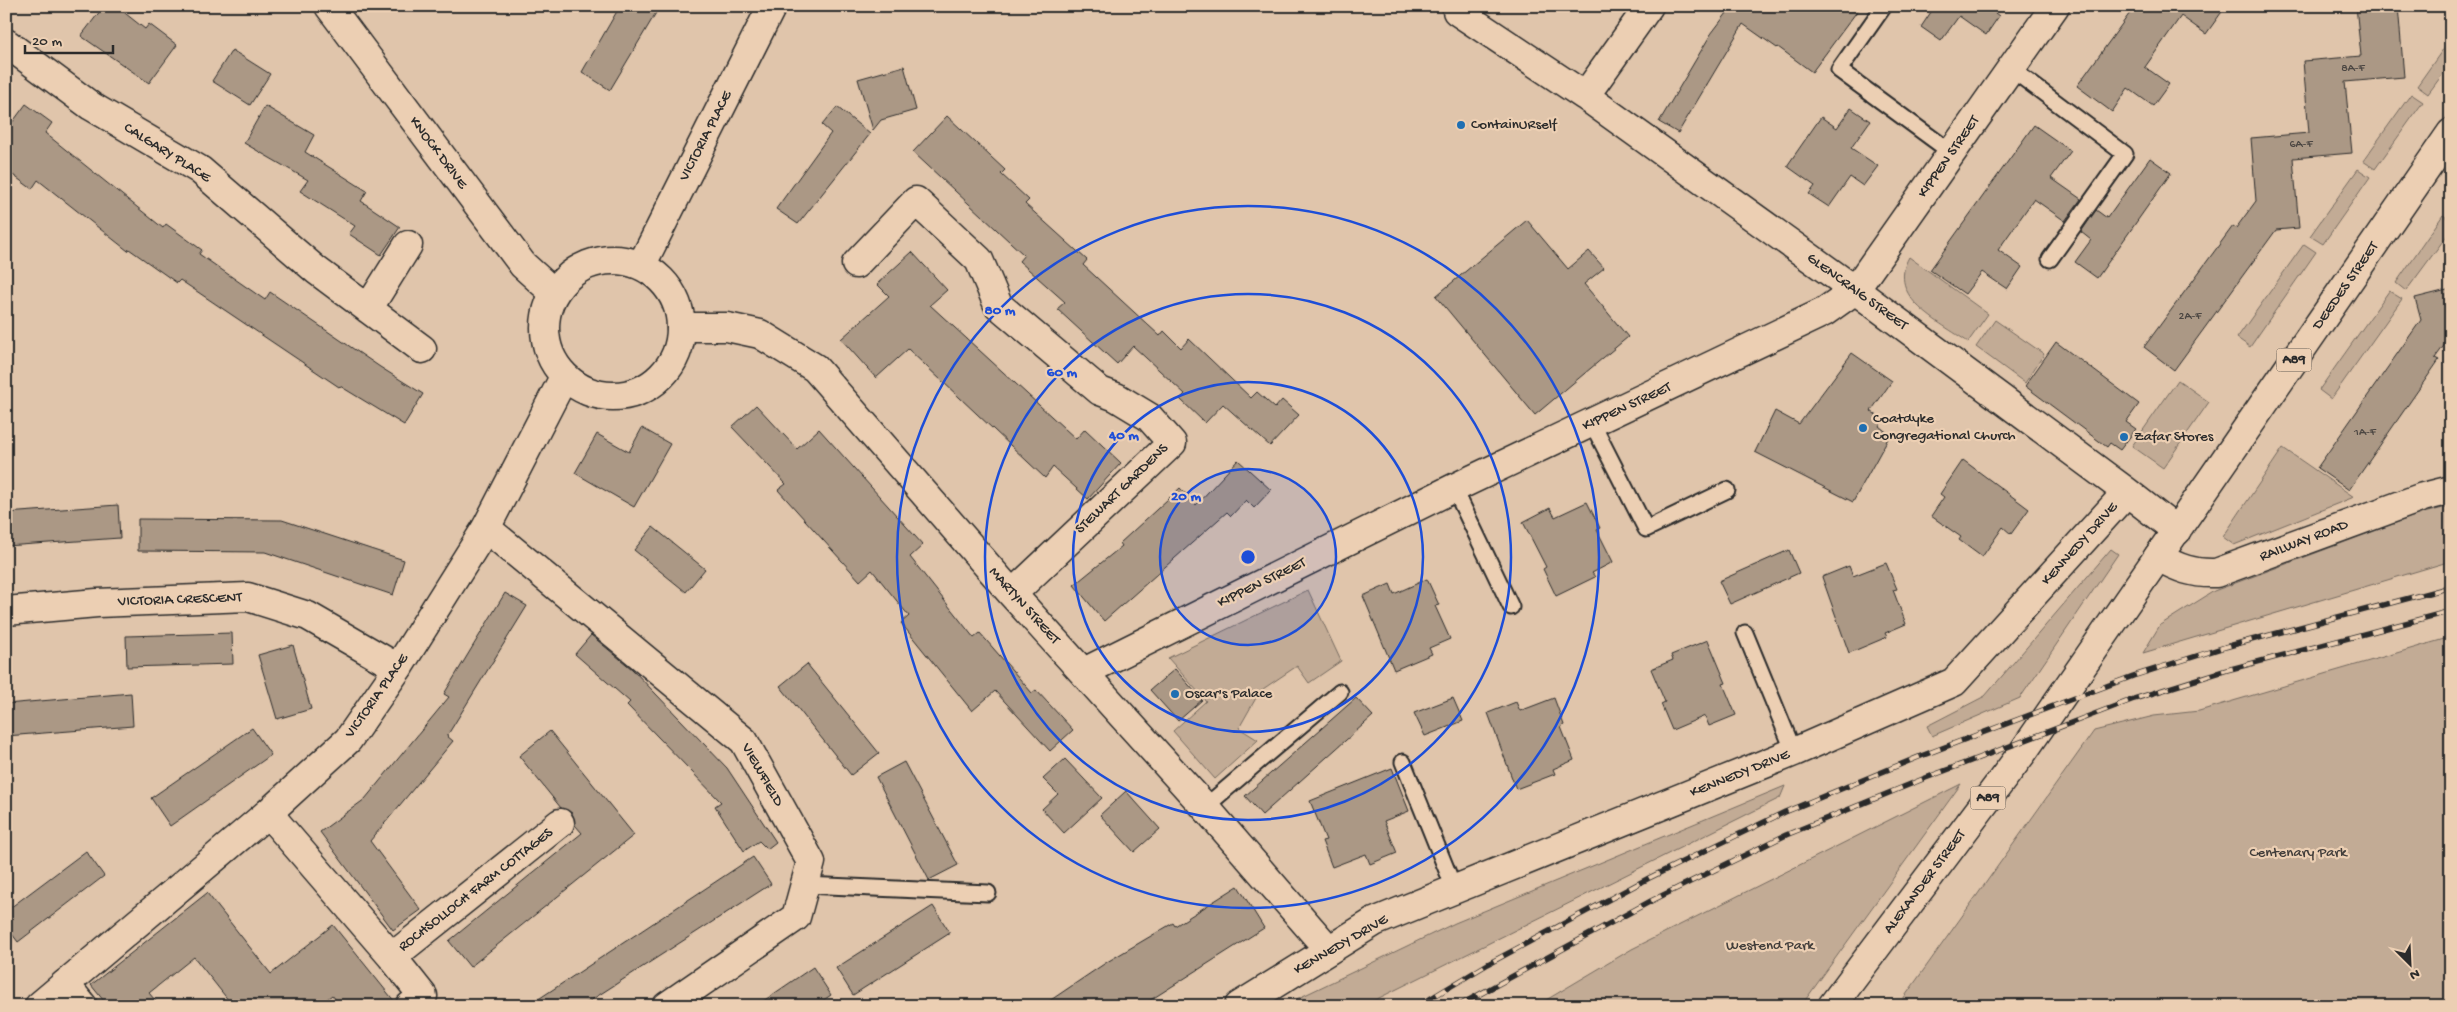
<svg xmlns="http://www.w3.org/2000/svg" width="2457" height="1012" font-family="'Gochi Hand',sans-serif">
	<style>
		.green { fill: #c2ab95; stroke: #766b60 }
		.building { fill: #ab9885; stroke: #2b2b2b }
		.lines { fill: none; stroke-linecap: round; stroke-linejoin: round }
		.service-casing { stroke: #2b2b2b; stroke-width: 19 }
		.minor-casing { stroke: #2b2b2b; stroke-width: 31 }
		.tertiary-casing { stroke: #2b2b2b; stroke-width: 31 }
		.primary-casing { stroke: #2b2b2b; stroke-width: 31 }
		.service { stroke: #eccfb3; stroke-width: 15 }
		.minor { stroke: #eccfb3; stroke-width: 28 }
		.tertiary { stroke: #eccfb3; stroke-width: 28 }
		.primary { stroke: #eccfb3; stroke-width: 28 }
		.rail-casing { stroke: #2b2b2b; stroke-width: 5.5 }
		.rail { stroke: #eccfb3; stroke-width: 4; stroke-dasharray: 11; stroke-linecap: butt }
		.ring { fill: none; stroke: #1d4ed8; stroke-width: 2.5 }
		.poi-dot { fill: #1f6fb2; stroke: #eccfb3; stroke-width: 2 }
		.labels { text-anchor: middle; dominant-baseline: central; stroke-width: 4.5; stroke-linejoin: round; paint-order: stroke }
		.number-label { font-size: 12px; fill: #4b4642 }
		.shield { fill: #eccfb3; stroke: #655c54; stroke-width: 1 }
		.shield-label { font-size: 14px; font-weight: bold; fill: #2b2b2b }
		.poi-label { font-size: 15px; fill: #2b2b2b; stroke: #eccfb3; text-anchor: start }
		.street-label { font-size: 15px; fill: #2b2b2b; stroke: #eccfb3 }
		.park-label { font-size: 15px; fill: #423e3b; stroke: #eccfb3 }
		.centre { fill: #1d4ed8; stroke: #eccfb3; stroke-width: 2.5 }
		.ring-label { font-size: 15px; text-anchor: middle; font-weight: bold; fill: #1d4ed8; stroke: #eccfb3; stroke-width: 4.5; stroke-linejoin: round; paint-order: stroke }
	</style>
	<rect width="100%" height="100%" fill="#e0c5ab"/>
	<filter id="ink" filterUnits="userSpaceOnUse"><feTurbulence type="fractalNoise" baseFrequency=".02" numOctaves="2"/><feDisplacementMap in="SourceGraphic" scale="10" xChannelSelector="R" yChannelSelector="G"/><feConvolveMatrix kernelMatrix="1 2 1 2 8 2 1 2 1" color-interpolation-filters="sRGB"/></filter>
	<g filter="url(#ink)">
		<path class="green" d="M 2451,38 L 2451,63 L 2428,94 L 2417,86 Z
			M 2411,94 L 2423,102 L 2375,169 L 2363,161 Z
			M 2358,169 L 2370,177 L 2323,244 L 2310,236 Z
			M 2443,215 L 2451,221 L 2451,230 L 2406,291 L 2396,283 Z
			M 2304,244 L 2316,252 L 2250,347 L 2237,338 Z
			M 1909,257 L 1988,314 L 1968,342 C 1940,322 1886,298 1909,257 Z
			M 2389,291 L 2402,299 L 2331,399 L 2319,390 Z
			M 1995,320 L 2044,354 L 2025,383 L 1976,347 Z
			M 2178,380 L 2209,402 L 2163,468 L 2132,446 Z
			M 2283,448 L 2354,497 L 2234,545 L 2223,537 Z
			M 2451,506 L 2451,561 L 2143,653 L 2160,625 L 2214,591 L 2420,514 Z
			M 2111,549 L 2118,554 L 2020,698 L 1932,736 L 1927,726 L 1985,696 Z
			M 1308,590 L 1341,661 L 1309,683 L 1297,666 L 1260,691 L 1239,728 L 1258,740 L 1215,779 L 1173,731 L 1206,701 L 1168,658 Z
			M 2451,637 L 2451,1006 L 1898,1006 L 2094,731 L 2154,716 L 2199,711 Z
			M 1961,784 L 1801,1006 L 1536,1006 L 1632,949 Z
			M 1785,786 L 1780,798 L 1363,1006 L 1282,1006 L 1455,923 Z"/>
		<path class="building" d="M 104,6 L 116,6 L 145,29 L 149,24 L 177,45 L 149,83 L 81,36 Z
			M 620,6 L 660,6 L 610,90 L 582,72 Z
			M 1718,6 L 1861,6 L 1812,72 L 1778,47 L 1777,48 L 1743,24 L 1678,133 L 1659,122 L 1711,34 L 1727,13 Z
			M 1935,6 L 1986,6 L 1999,16 L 1986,35 L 1959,16 L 1941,41 L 1921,27 Z
			M 2135,6 L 2226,6 L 2206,34 L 2181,16 L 2145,67 L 2169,84 L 2153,106 L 2128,88 L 2112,112 L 2077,86 Z
			M 2356,6 L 2398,6 L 2404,77 L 2345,82 L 2352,153 L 2293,158 L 2299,228 L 2276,230 L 2174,370 L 2144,347 L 2233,226 L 2236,228 L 2256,201 L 2251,138 L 2309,133 L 2303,61 L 2361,56 Z
			M 232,50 L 270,74 L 250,105 L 212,81 Z
			M 904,66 L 916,110 L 881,120 L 873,130 L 858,79 Z
			M 26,104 L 52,123 L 45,133 L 163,228 L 166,224 L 202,250 L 199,254 L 265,300 L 270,292 L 380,367 L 423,394 L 404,425 L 340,386 L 339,387 L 180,280 L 177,283 L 129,249 L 128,251 L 38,180 L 32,189 L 6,170 L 6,131 Z
			M 265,106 L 314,135 L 305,152 L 367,191 L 361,201 L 400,227 L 381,255 L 349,234 L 355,226 L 300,191 L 308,180 L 244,143 Z
			M 837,107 L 870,134 L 798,224 L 776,209 L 831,133 L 822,125 Z
			M 1851,108 L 1870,121 L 1851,148 L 1878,166 L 1863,186 L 1850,177 L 1829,207 L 1809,194 L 1815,186 L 1787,166 L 1821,117 L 1837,128 Z
			M 947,116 L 1005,170 L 1001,174 L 1029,200 L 1025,204 L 1087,260 L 1083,265 L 1160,336 L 1164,331 L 1181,348 L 1189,339 L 1251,398 L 1257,392 L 1275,408 L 1282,400 L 1299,415 L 1270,446 L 1223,404 L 1205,423 L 1180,399 L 1185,394 L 1133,346 L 1117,364 L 1057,309 L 1065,302 L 1019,261 L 1024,255 L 913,152 Z
			M 2034,125 L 2071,151 L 2051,178 L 2081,199 L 2065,221 L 2034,199 L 1998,250 L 2022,267 L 2007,289 L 1982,272 L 1965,294 L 1930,270 Z
			M 2150,158 L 2171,173 L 2097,278 L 2075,262 L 2091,240 L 2081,232 L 2096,210 L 2107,218 Z
			M 1527,220 L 1568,269 L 1589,251 L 1604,268 L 1584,284 L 1628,337 L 1535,415 L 1436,296 Z
			M 912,252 L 947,290 L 930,305 L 1076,439 L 1085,429 L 1121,463 L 1088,499 L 1053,467 L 1045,478 L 908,349 L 876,378 L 841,339 L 889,296 L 877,284 Z
			M 2451,289 L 2451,336 L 2435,358 L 2439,360 L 2349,490 L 2317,468 L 2421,320 L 2415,298 Z
			M 2056,342 L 2139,404 L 2126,422 L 2136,429 L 2120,450 L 2110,443 L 2107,447 L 2025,386 Z
			M 1852,353 L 1892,381 L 1871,411 L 1883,420 L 1879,426 L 1890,435 L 1853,502 L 1755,452 L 1775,411 L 1799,424 Z
			M 756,405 L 797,449 L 819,429 L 923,545 L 910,557 L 974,638 L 980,633 L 1032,693 L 1036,690 L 1073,730 L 1050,751 L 995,691 L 972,711 L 901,623 L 909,616 L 872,570 L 860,581 L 778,490 L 786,484 L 732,427 Z
			M 642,428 L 670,444 L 634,507 L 575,473 L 597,434 L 629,452 Z
			M 1238,460 L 1271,490 L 1254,508 L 1246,500 L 1231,516 L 1227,512 L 1104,621 L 1074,585 L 1122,546 L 1120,543 L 1180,488 L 1196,505 Z
			M 1963,460 L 2029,509 L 2011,534 L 2003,527 L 1982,557 L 1959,540 L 1961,537 L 1931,516 L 1944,497 L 1940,494 Z
			M 1587,502 L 1600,528 L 1597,530 L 1613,562 L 1592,573 L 1595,577 L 1556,596 L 1543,569 L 1546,567 L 1523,522 L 1550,508 L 1555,517 Z
			M 118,505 L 120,538 L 6,546 L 6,513 Z
			M 138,519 L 282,520 L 404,560 L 393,595 L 265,552 L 138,551 Z
			M 653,527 L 705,569 L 686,592 L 634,550 Z
			M 1789,550 L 1799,573 L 1730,604 L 1719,581 Z
			M 1886,563 L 1897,589 L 1893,590 L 1906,624 L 1885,633 L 1887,637 L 1849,653 L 1822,577 L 1849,566 L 1853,576 Z
			M 1427,579 L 1439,605 L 1435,606 L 1450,639 L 1429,648 L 1432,654 L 1394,670 L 1363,596 L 1390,584 L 1394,594 Z
			M 505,593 L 527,606 L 447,736 L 453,741 L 370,841 L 421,910 L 393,930 L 320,832 L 365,799 L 449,697 L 444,694 Z
			M 232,633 L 233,664 L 127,667 L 126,636 Z
			M 591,635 L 632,669 L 727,768 L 776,842 L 767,849 L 759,841 L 744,851 L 715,806 L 721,802 L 627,705 L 630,702 L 575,654 Z
			M 1708,640 L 1726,683 L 1723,684 L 1736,715 L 1709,726 L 1705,716 L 1672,730 L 1661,704 L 1665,702 L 1651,669 L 1673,660 L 1671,655 Z
			M 293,645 L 311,709 L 277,719 L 258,655 Z
			M 807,664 L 879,753 L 851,775 L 780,686 Z
			M 1175,669 L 1202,700 L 1178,721 L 1150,690 Z
			M 131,693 L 133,726 L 6,736 L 6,704 Z
			M 1356,698 L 1373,716 L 1262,815 L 1245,796 Z
			M 1453,698 L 1463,721 L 1425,736 L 1414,713 Z
			M 1554,698 L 1564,725 L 1561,727 L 1574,760 L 1553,769 L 1555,774 L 1516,789 L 1488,713 L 1516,702 L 1520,711 Z
			M 252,728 L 271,755 L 170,826 L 151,798 Z
			M 550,731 L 634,835 L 470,967 L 449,941 L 582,833 L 575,825 L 572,813 L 561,808 L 519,756 Z
			M 1065,759 L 1102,798 L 1064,833 L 1042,809 L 1058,794 L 1043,779 Z
			M 904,762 L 958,865 L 929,880 L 876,777 Z
			M 1392,768 L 1409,811 L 1384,821 L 1397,853 L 1370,864 L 1366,854 L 1332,867 L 1322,841 L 1326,840 L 1310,801 Z
			M 1126,791 L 1160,829 L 1134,852 L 1100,815 Z
			M 86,851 L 104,876 L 18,942 L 6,926 L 6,911 Z
			M 753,857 L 771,884 L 582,1006 L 528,1006 Z
			M 1238,886 L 1264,928 L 1141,1006 L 1042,1006 L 1107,962 L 1173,923 L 1175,926 Z
			M 207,893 L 271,974 L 333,925 L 395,1002 L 395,1006 L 341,1006 L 332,995 L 318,1006 L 233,1006 L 194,957 L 149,993 L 160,1006 L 108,1006 L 91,985 Z
			M 933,906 L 950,933 L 853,995 L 836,968 Z
			M 813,967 L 831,995 L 815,1006 L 756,1006 Z"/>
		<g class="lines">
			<defs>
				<path id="service" d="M 1884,6 L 1839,70 L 1952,153
					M 2010,68 L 2125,154 L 2050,259
					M 1592,423 L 1646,529 L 1727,490
					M 1454,488 L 1511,607
					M 1745,633 L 1794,752
					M 1403,762 L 1454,888
					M 1205,807 L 1340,692
					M 805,885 L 988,893"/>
				<path id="minor" d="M 329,6 L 523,265 L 554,293
					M 1649,6 L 1585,96 L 1855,290 L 2127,492
					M 1457,11 L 1585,96
					M 6,43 L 91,106 L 200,170 L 316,270 L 422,349
					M 856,264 L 916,201 L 979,260 L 998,305 L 1100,391 L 1116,397 L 1149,417 L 1172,443 L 1012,594
					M 368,309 L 408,245
					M 681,327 L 727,327 L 760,334 L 815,368 L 1012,594 L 1205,807 L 1329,950
					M 486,528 L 744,741 L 811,862 L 796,917 L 667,1006
					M 2158,557 C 2178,568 2193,574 2216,573 L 2423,497 L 2451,490
					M 6,611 L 97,603 L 248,597 L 308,616 L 398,668
					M 1084,672 L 1454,488 L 1824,312 L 1855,290 L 2055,6
					M 268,813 L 392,957 L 423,996 L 410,1006
					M 392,957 L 560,823
					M 65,984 L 83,1006
					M 1239,1006 L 1374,922 L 1794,752 L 1954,682 L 2127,492 L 2177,531"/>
				<path id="tertiary" d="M545 328a68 68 0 1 1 136 0a68 68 0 1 1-136 0Z
					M 641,266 L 772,6
					M 39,1006 L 268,813 L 348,740 L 398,668 L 486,528 L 564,377"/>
				<path id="primary" d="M 1832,1006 L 2023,752 L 2451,133"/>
			</defs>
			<use href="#service" class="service-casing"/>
			<use href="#minor" class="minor-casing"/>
			<use href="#tertiary" class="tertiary-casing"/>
			<use href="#primary" class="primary-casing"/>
			<use href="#service" class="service"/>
			<use href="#minor" class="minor"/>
			<use href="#tertiary" class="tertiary"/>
			<use href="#primary" class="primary"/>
			<defs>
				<path id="rail" d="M 1418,1006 L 1488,964 L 1649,878 L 1785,812 L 1921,756 L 2133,676 L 2225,647 L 2451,587
					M 1458,1006 L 1651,901 L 1786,835 L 1923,779 L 2134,699 L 2227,670 L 2451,611"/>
			</defs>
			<use href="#rail" class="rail-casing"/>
			<use href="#rail" class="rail"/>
		</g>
	</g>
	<circle cx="1248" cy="557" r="88" fill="#1d4ed8" fill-opacity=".12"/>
	<g class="ring">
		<circle cx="1248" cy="557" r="88"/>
		<circle cx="1248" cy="557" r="175"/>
		<circle cx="1248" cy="557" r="263"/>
		<circle cx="1248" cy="557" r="351"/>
	</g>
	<g class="poi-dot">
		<circle cx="1461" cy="125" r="5"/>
		<circle cx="1863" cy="428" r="5"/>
		<circle cx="2124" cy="437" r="5"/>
		<circle cx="1175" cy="694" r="5"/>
	</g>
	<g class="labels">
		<g class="number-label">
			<text x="2353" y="69">8A-F</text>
			<text x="2301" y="145">6A-F</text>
			<text x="2190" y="317">2A-F</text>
			<text x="2365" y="433">1A-F</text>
		</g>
		<g class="shield">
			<rect x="2276.5" y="348.5" width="35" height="23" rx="4"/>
			<rect x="1970.5" y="786.5" width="35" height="23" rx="4"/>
		</g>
		<g class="shield-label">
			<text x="2294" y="360">A89</text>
			<text x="1988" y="798">A89</text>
		</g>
		<g class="poi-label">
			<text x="1471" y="125">ContainURself</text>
			<text x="1873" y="419">Coatdyke<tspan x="1873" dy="17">Congregational Church</tspan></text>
			<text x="2134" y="437">Zafar Stores</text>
			<text x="1185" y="694">Oscar's Palace</text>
		</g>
		<g class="street-label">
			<text transform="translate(706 136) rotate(-63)">VICTORIA PLACE</text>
			<text transform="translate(167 153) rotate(32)">CALGARY PLACE</text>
			<text transform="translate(438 153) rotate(53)">KNOCK DRIVE</text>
			<text transform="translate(1949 157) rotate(-55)">KIPPEN STREET</text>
			<text transform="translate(2346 286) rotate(-55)">DEEDES STREET</text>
			<text transform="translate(1857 292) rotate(36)">GLENCRAIG STREET</text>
			<text transform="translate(1627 407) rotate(-25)">KIPPEN STREET</text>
			<text transform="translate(1122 489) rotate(-44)">STEWART GARDENS</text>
			<text transform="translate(2304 541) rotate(-21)">RAILWAY ROAD</text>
			<text transform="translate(2080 544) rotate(-48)">KENNEDY DRIVE</text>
			<text transform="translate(1262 583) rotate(-26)">KIPPEN STREET</text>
			<text transform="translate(180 600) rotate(-2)">VICTORIA CRESCENT</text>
			<text transform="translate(1024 606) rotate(48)">MARTYN STREET</text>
			<text transform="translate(377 696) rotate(-55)">VICTORIA PLACE</text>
			<text transform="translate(1740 774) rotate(-22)">KENNEDY DRIVE</text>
			<text transform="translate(762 775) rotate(60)">VIEWFIELD</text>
			<text transform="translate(1925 882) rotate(-53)">ALEXANDER STREET</text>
			<text transform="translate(476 890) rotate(-38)">ROCHSOLLOCH FARM COTTAGES</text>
			<text transform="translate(1341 945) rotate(-30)">KENNEDY DRIVE</text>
		</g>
		<g class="park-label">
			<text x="2298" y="853">Centenary Park</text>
			<text x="1770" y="946">Westend Park</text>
		</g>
	</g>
	<circle cx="1248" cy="557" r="8" class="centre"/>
	<g class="ring-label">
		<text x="1000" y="314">80 m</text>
		<text x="1062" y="376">60 m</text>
		<text x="1124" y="439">40 m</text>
		<text x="1186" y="500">20 m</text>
	</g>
	<rect width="2457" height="1012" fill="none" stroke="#eccfb3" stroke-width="25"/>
	<rect x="12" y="12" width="2432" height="987" fill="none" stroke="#2b2b2b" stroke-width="2" filter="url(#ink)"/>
	<g transform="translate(2410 964) rotate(156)" stroke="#eccfb3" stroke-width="4" paint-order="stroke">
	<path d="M0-4L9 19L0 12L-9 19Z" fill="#2b2b2b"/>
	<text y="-8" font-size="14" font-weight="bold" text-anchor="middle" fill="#2b2b2b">N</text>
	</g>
	<path d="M25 45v8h88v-8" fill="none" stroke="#2b2b2b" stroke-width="2.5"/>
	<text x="32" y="45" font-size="15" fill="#2b2b2b" stroke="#eccfb3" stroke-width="4" paint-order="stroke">20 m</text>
</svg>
